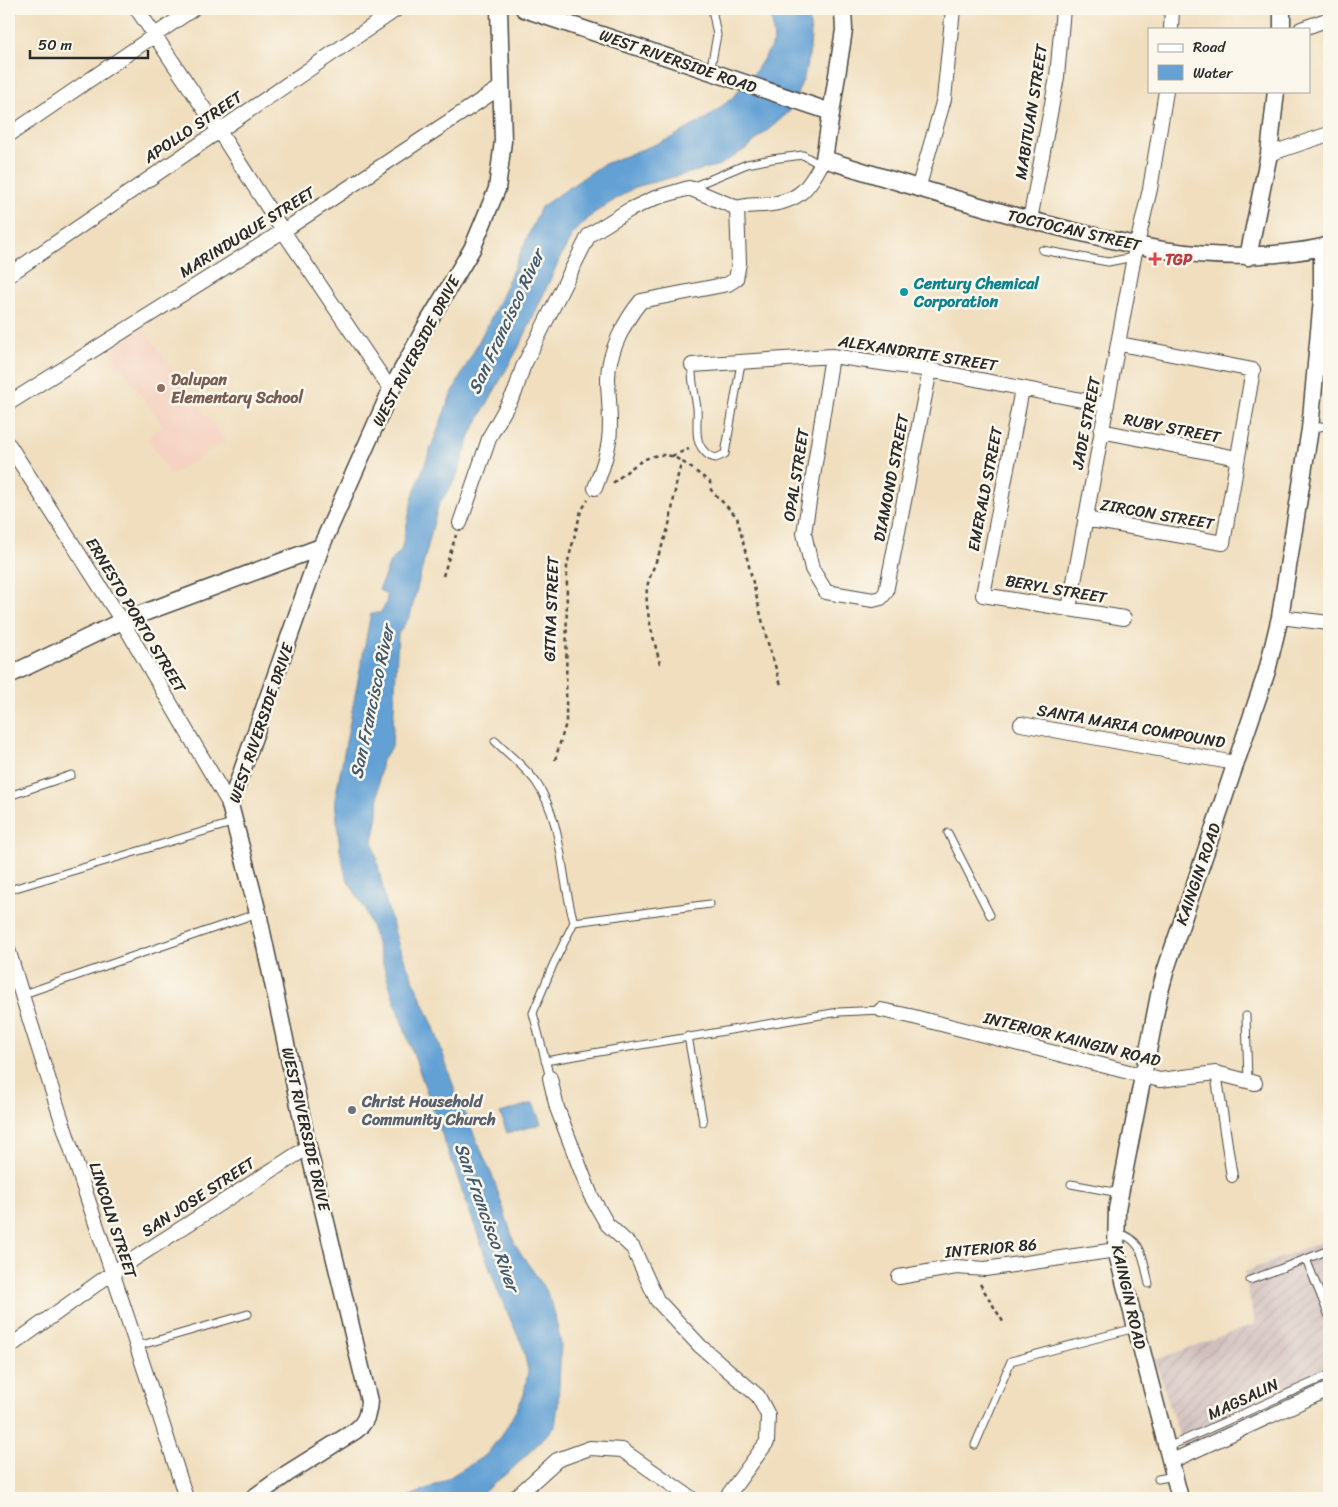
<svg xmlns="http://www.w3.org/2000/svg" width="1338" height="1507" font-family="Sriracha,sans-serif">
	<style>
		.built { fill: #f5d2c2 }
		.industrial { fill: url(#industrial-furrows) }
		.water { fill: #64a1d5; stroke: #486680 }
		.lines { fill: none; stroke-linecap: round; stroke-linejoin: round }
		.service-casing { stroke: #494641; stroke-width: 9 }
		.pedestrian-casing { stroke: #494641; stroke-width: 12 }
		.minor-casing { stroke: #494641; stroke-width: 16 }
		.tertiary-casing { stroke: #494641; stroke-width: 19 }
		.path { stroke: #494641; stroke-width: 2.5; stroke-dasharray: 4 4; stroke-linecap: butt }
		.service { stroke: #fff; stroke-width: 7 }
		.pedestrian { stroke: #fff; stroke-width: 10 }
		.minor { stroke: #fff; stroke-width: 14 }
		.tertiary { stroke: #fff; stroke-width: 16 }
		.health-dot { fill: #e0444e; stroke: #fbf7ec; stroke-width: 2 }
		.culture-dot { fill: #0f9aa8; stroke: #fbf7ec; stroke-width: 2 }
		.education-dot { fill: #8d6e63; stroke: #fbf7ec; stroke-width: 2 }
		.worship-dot { fill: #6b7280; stroke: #fbf7ec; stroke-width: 2 }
		.labels { text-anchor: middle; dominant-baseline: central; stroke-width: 5; stroke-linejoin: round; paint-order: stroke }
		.street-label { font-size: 16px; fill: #2b2b2b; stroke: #fbf7ec }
		.health-label { font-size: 16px; font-weight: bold; fill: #be3a42; stroke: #fbf7ec; text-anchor: start }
		.culture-label { font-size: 16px; font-weight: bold; fill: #0d838f; stroke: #fbf7ec; text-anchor: start }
		.education-label { font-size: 16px; font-weight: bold; fill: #785e54; stroke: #fbf7ec; text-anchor: start }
		.worship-label { font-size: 16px; font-weight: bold; fill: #5b616d; stroke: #fbf7ec; text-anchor: start }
		.water-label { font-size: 18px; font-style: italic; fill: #425a6f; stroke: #fbf7ec }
	</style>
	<defs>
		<pattern id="industrial-furrows" width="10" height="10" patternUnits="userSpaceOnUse" patternTransform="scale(1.25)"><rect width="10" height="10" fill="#d1bfbd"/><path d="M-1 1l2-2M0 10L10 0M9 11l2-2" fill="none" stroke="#b4a4a3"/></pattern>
	</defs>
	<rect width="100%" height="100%" fill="#fbf7ec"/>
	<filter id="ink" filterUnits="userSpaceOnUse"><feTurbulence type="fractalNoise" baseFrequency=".02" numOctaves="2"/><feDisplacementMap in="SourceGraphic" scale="10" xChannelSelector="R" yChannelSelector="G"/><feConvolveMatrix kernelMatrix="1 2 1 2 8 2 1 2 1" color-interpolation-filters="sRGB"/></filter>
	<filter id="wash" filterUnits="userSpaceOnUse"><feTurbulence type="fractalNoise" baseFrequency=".0096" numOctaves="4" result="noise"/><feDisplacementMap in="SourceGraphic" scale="20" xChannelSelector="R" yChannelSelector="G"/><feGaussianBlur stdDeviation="1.12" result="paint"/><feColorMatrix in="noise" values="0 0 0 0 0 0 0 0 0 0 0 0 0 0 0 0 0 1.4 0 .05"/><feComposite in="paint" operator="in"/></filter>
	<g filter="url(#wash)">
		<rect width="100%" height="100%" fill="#f0debe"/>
		<path class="built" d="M 143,328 L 226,441 L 171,475 L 148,437 L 163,426 L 109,349 Z"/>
		<path class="industrial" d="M 1329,1239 L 1329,1385 L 1183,1448 L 1155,1360 L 1255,1324 L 1244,1272 Z"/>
		<path class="water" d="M 771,9 L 807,9 L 811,33 L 810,50 L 804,77 L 790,111 L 747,148 L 720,165 L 635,187 L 594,213 L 573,234 L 561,256 L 522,341 L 471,433 L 456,478 L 438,506 L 410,616 L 398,634 L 392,747 L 382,760 L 379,778 L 378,816 L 373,841 L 385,899 L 399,947 L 435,1030 L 455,1091 L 494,1180 L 515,1245 L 546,1290 L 554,1311 L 561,1344 L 558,1405 L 555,1427 L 511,1470 L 476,1498 L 406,1498 L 440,1483 L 486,1455 L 506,1429 L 524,1395 L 528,1371 L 523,1347 L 499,1294 L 393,997 L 375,937 L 365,909 L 346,877 L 340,850 L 335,799 L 371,613 L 380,613 L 386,604 L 387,595 L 379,590 L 390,562 L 401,551 L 413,496 L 450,397 L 495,310 L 541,207 L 602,165 L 669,139 L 707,118 L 731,99 L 755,72 L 774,42 Z
			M 533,1103 L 541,1124 L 507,1133 L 500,1113 Z"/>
	</g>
	<g filter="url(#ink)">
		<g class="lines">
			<defs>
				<path id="service" d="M 710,72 L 717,35 L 712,9
					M 692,187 L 747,164 L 772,159 L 803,155 L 821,165
					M 1042,250 L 1108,262 L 1134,257
					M 692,365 C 691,380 695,393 697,408 C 698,419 695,433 699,443 C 702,450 708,457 716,458 L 725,454 L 741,363
					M 1310,429 L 1329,425
					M 495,741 C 508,754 525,767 536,782 C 564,823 560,876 574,922
					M 9,796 L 71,775
					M 948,833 L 990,915
					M 9,890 L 235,822
					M 574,922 L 710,904
					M 21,995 L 258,913
					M 1246,1016 L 1248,1081
					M 688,1036 L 703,1122
					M 545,1061 L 839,1012 L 881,1010
					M 550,1078 L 533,1013 L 553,965 L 574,922
					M 1071,1184 L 1119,1193
					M 1116,1233 C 1144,1238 1143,1260 1149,1284
					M 1329,1250 L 1306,1259 L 1329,1316
					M 1250,1280 L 1306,1259
					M 138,1346 L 248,1314
					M 975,1445 L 1011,1361 L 1135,1328
					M 1168,1447 L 1329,1375
					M 1158,1479 L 1175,1476"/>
				<path id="pedestrian" d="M 1216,1073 L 1232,1177"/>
				<path id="minor" d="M 137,9 L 219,131 L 283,231 L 391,390
					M 1171,29 L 1172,9
					M 1301,29 L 1329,19
					M 9,135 L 193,9
					M 1269,154 L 1329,134
					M 918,189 L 944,99 L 953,9
					M 737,208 C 746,205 755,205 764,205 C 800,202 808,189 824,159
					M 1030,220 L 1057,77 L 1063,9
					M 9,275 L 397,9
					M 832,356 L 804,533 L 812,569 L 826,592 L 873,600 L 881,598 L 886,592 L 930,370
					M 692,365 L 832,356 L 930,370 L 1107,405
					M 1022,389 L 983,595 L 1124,618
					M 9,403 L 283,231 L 501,87
					M 1101,431 L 1237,458
					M 9,445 L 122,621 L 230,805
					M 595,488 C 601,472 607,457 609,440 C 612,419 608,399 608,378 C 608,353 625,320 641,301 L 728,284 L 736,279 L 739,263 L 737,208
					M 1085,519 L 1223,543 L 1253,370 L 1120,344
					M 460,523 L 490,436 L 515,392 L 523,367 L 589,235 L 629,210 L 655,198 L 689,188 L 737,208
					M 1069,609 L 1134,257 L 1150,189 L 1166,91
					M 1280,617 L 1329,623
					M 1021,724 L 1235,763
					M 9,952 C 63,1135 129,1315 186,1498
					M 881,1010 L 910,1016 L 1160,1080 L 1216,1073 L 1255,1083
					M 550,1078 L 557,1108 L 591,1196 L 607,1224 L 633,1248 L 657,1300 L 700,1346 L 758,1396 L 768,1415 L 767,1442 L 726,1498
					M 899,1277 L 956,1267 L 985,1269 L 1116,1250
					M 9,1347 L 112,1273 L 308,1147
					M 1172,1461 L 1329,1389
					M 515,1498 L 557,1460 L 590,1448 L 622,1450 L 691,1498"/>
				<path id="tertiary" d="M 524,9 L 831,112
					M 843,9 L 844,30 L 824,159 C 898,182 971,205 1046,224 C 1128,245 1200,263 1285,253 C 1299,251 1315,250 1329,245
					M 1282,9 L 1282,29
					M 1248,257 L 1269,154 L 1276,91
					M 9,675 L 122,621 L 321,547
					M 253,1498 L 288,1473 L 355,1431 C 366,1423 368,1414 369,1401 L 308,1147 L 258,913 L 230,805 L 321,547 L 391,390 L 427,324 L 472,249 L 497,189 L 503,141 L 499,9
					M 1180,1498 L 1116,1250 L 1117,1209 L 1159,995 L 1166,969 L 1267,671 L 1280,617 L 1310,429 L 1322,299 L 1322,248"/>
			</defs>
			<use href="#service" class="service-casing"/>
			<use href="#pedestrian" class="pedestrian-casing"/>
			<use href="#minor" class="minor-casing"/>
			<use href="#tertiary" class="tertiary-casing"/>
			<path class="path" d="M 672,456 L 689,449
				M 613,483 C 629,470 648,450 671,456 C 678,457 703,477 710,482 L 711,490 L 737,517 L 767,640 L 781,685
				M 443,576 L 456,535
				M 660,664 C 655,642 641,601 649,580 C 656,559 667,538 671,515 C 675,497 675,480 682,463
				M 555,760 L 566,723 L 567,565 L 581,511 L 588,500
				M 980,1284 L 1005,1325"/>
			<use href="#service" class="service"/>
			<use href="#pedestrian" class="pedestrian"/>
			<use href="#minor" class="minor"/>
			<use href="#tertiary" class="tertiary"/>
		</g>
	</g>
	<path class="health-dot" d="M1152.5 251.5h5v5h5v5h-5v5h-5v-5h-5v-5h5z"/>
	<circle class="culture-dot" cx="904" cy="292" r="5"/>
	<circle class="education-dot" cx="161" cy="388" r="5"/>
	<circle class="worship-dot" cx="352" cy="1110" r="5"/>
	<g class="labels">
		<g class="street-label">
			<text transform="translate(678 61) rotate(19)">WEST RIVERSIDE ROAD</text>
			<text transform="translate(1031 112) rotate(-81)">MABITUAN STREET</text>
			<text transform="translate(193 127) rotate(-34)">APOLLO STREET</text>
			<text transform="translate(1074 230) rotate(13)">TOCTOCAN STREET</text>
			<text transform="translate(247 232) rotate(-32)">MARINDUQUE STREET</text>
			<text transform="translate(416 351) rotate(-62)">WEST RIVERSIDE DRIVE</text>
			<text transform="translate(918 353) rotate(9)">ALEXANDRITE STREET</text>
			<text transform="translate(1086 423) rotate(-79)">JADE STREET</text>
			<text transform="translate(1172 428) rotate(11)">RUBY STREET</text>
			<text transform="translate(796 475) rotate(-81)">OPAL STREET</text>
			<text transform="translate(891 478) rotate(-79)">DIAMOND STREET</text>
			<text transform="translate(985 489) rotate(-79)">EMERALD STREET</text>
			<text transform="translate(1157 514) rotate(10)">ZIRCON STREET</text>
			<text transform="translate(1056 589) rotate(10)">BERYL STREET</text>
			<text transform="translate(551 609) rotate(-88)">GITNA STREET</text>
			<text transform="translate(136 615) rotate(59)">ERNESTO PORTO STREET</text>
			<text transform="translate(261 723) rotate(-71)">WEST RIVERSIDE DRIVE</text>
			<text transform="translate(1131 726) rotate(10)">SANTA MARIA COMPOUND</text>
			<text transform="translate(1198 874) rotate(-71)">KAINGIN ROAD</text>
			<text transform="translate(1072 1039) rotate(14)">INTERIOR KAINGIN ROAD</text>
			<text transform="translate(306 1129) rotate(77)">WEST RIVERSIDE DRIVE</text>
			<text transform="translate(198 1197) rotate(-33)">SAN JOSE STREET</text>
			<text transform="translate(113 1220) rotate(72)">LINCOLN STREET</text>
			<text transform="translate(991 1248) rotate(-5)">INTERIOR 86</text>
			<text transform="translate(1129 1297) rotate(77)">KAINGIN ROAD</text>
			<text transform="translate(1243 1399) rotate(-25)">MAGSALIN</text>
		</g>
		<g class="health-label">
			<text x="1165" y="259">TGP</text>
		</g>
		<g class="culture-label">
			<text x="914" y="283">Century Chemical<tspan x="914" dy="18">Corporation</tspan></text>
		</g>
		<g class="education-label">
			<text x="171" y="379">Dalupan<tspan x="171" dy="18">Elementary School</tspan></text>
		</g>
		<g class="worship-label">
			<text x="362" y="1101">Christ Household<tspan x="362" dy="18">Community Church</tspan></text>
		</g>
		<g class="water-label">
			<text transform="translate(506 322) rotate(-65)">San Francisco River</text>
			<text transform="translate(372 702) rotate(-78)">San Francisco River</text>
			<text transform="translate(487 1217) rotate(70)">San Francisco River</text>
		</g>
	</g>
	<rect width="1338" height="1507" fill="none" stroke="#fbf7ec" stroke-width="30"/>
	<rect x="1148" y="28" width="162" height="65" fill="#fbf7ec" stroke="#a8a59f"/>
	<rect x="1158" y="44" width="25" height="8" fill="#ffffff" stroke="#a8a59f"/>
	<text x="1193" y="52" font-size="15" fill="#2b2b2b">Road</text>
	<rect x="1158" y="65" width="25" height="15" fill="#64a1d5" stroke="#a8a59f"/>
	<text x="1193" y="78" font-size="15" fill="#2b2b2b">Water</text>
	<path d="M30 50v8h118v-8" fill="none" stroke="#2b2b2b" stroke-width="2.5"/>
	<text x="38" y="50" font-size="15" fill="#2b2b2b" stroke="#fbf7ec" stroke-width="4" paint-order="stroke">50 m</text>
</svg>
